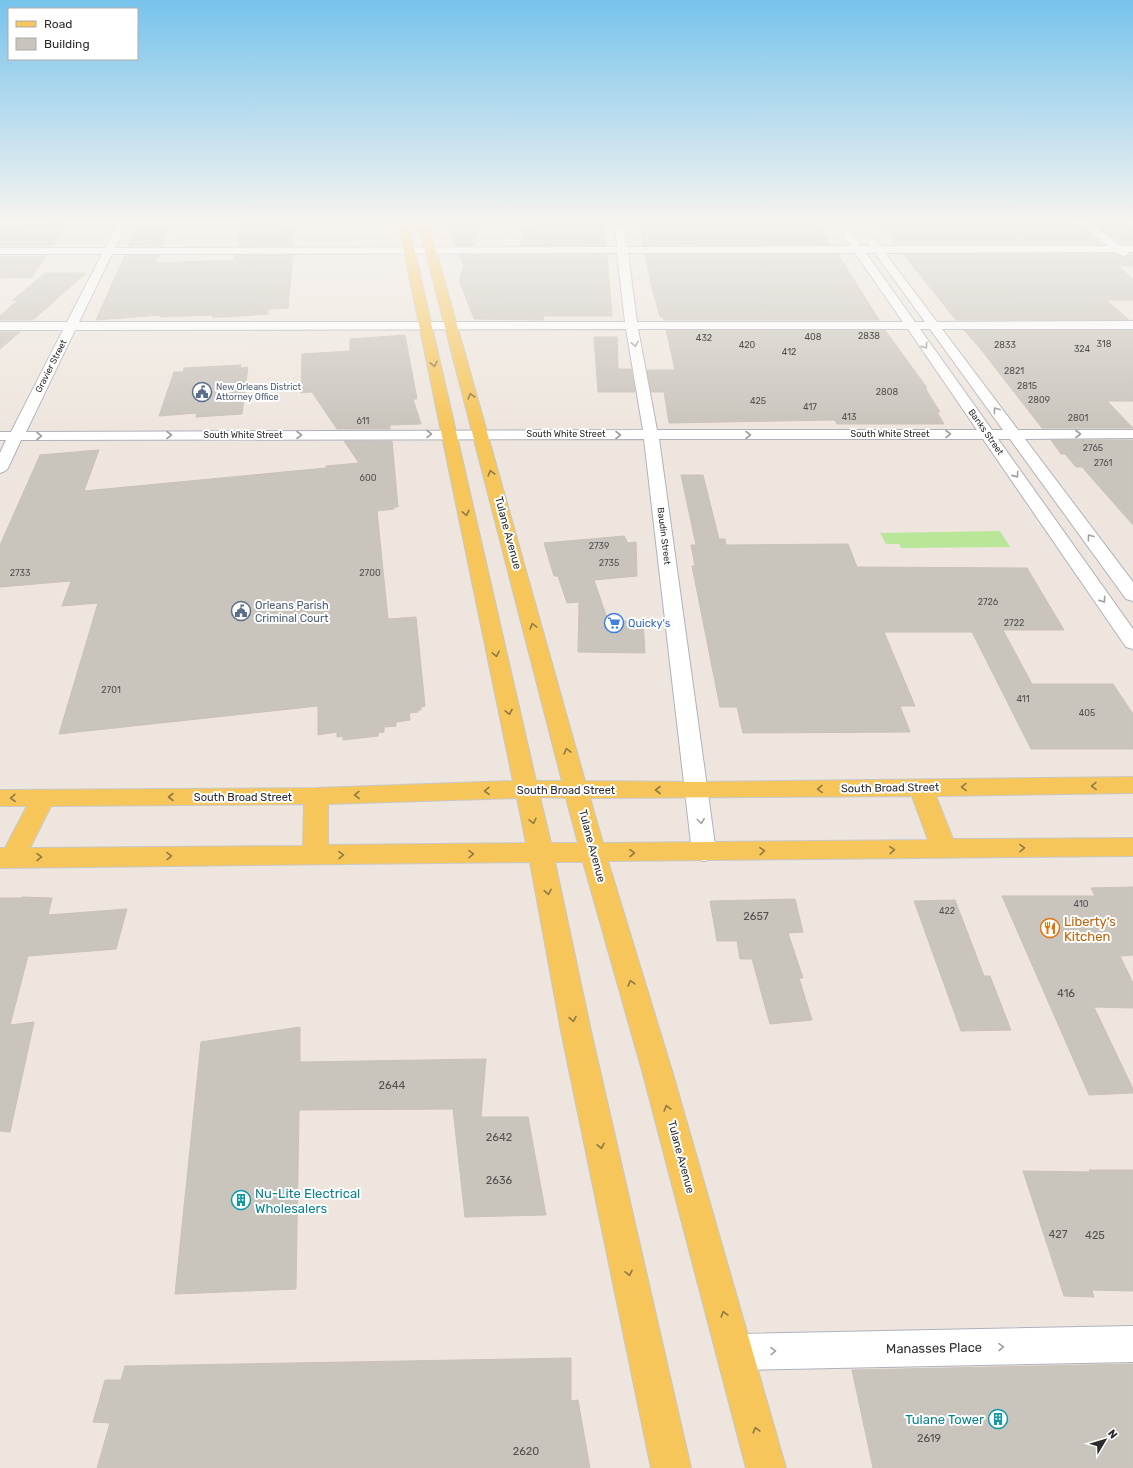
<svg xmlns="http://www.w3.org/2000/svg" width="1133" height="1468" font-family="Rubik,sans-serif">
	<style>
		.green { fill: #b9e699 }
		.building { fill: #c9c4bc; stroke: #cac2b7 }
		.lines { fill: none; stroke-linecap: round; stroke-linejoin: round }
		.street-casing { stroke: #aeb2bc; stroke-width: 2 }
		.primary-casing { stroke: #c8c8c8; stroke-width: 2 }
		.street { fill: #fff; fill-rule: evenodd }
		.primary { fill: #f6c65b; fill-rule: evenodd }
		.oneway { stroke: #a0a0a0 }
		.oneway2 { stroke: #917944 }
		.labels { text-anchor: middle; dominant-baseline: central; stroke-width: 4; stroke-linejoin: round; paint-order: stroke }
		.number-label { font-size: 9px; fill: #535250 }
		.far-street-label { font-size: 9px; fill: #2c2c2c; stroke: #fff }
		.far-service-label { font-size: 9px; fill: #4e5e75; stroke: #fff; text-anchor: start }
		.street-label { font-size: 11px; fill: #2c2c2c; stroke: #fff }
		.service-label { font-size: 11px; fill: #4e5e75; stroke: #fff; text-anchor: start }
		.shop-label { font-size: 11px; fill: #366cbe; stroke: #fff; text-anchor: start }
		.near-number-label { font-size: 11px; fill: #535250 }
		.near-food-label { font-size: 13px; fill: #c56008; stroke: #fff; text-anchor: start }
		.near-culture-label { font-size: 13px; fill: #0d838f; stroke: #fff; text-anchor: start }
		.near-street-label { font-size: 13px; fill: #2c2c2c; stroke: #fff }
	</style>
	<rect width="100%" height="100%" fill="#eee6de"/>
	<path class="green" d="M 1000,531 L 1010,547 L 901,548 L 899,544 L 886,544 L 880,533 Z"/>
	<path class="building" d="M 70,222 L 53,246 L 0,246 L 0,230 L 18,230 L 21,224 Z
		M 242,222 L 283,222 L 282,227 L 295,227 L 293,246 L 237,246 Z
		M 451,222 L 480,222 L 475,246 L 456,246 L 447,224 L 452,224 Z
		M 542,222 L 604,222 L 606,246 L 521,246 L 523,226 L 538,226 Z
		M 761,222 L 817,222 L 831,245 L 643,245 L 639,223 L 763,225 Z
		M 877,222 L 1016,224 L 1014,222 L 1077,222 L 1104,244 L 895,244 Z
		M 1091,222 L 1133,222 L 1133,244 L 1121,244 Z
		M 171,225 L 162,246 L 128,246 L 137,227 Z
		M 645,254 L 838,254 L 879,320 L 664,320 L 663,317 L 660,317 L 651,284 Z
		M 903,254 L 1115,254 L 1123,257 L 1127,256 L 1129,254 L 1133,254 L 1133,266 L 1118,266 L 1133,279 L 1133,300 L 1106,300 L 1129,320 L 956,320 Z
		M 125,255 L 159,255 L 156,263 L 234,260 L 235,255 L 293,255 L 288,308 L 268,309 L 268,314 L 226,317 L 212,317 L 213,315 L 160,317 L 161,315 L 96,320 Z
		M 459,255 L 607,255 L 612,316 L 543,316 L 544,320 L 474,319 L 459,280 L 464,266 Z
		M 0,256 L 46,256 L 32,277 L 0,278 Z
		M 45,273 L 86,273 L 33,320 L 0,320 L 0,316 L 18,300 L 13,300 Z
		M 666,330 L 885,330 L 927,388 L 925,388 L 940,412 L 937,412 L 944,424 L 837,424 L 835,420 L 669,423 L 664,392 L 651,392 L 647,370 L 675,370 Z
		M 964,330 L 1133,330 L 1133,401 L 1107,401 L 1133,428 L 1042,428 L 979,347 Z
		M 0,332 L 20,332 L 0,349 Z
		M 405,335 L 417,399 L 413,399 L 421,424 L 390,425 L 390,429 L 337,429 L 312,392 L 301,393 L 302,354 L 350,351 L 350,339 Z
		M 594,337 L 617,337 L 618,369 L 631,369 L 635,392 L 598,392 Z
		M 241,365 L 240,368 L 248,367 L 242,414 L 196,417 L 197,413 L 159,416 L 174,372 L 183,372 L 184,368 Z
		M 1051,440 L 1133,440 L 1133,525 L 1082,467 L 1076,467 L 1065,454 L 1061,454 Z
		M 344,441 L 392,441 L 398,507 L 393,507 L 394,509 L 377,511 L 388,619 L 416,617 L 425,706 L 421,707 L 421,710 L 418,710 L 418,712 L 409,713 L 410,720 L 396,722 L 396,726 L 384,727 L 384,732 L 378,733 L 378,736 L 343,740 L 343,736 L 337,737 L 337,732 L 318,735 L 318,706 L 59,734 L 98,603 L 62,606 L 71,581 L 0,587 L 0,545 L 40,455 L 99,450 L 84,491 L 326,468 L 326,466 L 359,463 Z
		M 681,475 L 703,475 L 719,539 L 725,539 L 726,545 L 848,544 L 857,567 L 1027,568 L 1064,630 L 1003,630 L 1032,684 L 1113,684 L 1133,714 L 1133,749 L 1031,749 L 972,632 L 884,632 L 915,706 L 900,706 L 910,732 L 743,733 L 737,707 L 720,707 L 692,566 L 695,566 L 691,545 L 696,545 Z
		M 624,536 L 628,543 L 636,542 L 637,576 L 594,580 L 608,621 L 643,621 L 645,653 L 578,652 L 579,602 L 567,603 L 558,576 L 554,576 L 544,543 Z
		M 1133,887 L 1133,955 L 1120,956 L 1133,983 L 1133,1008 L 1094,1007 L 1133,1089 L 1133,1093 L 1089,1095 L 1002,896 L 1095,896 L 1091,888 Z
		M 22,897 L 52,898 L 48,915 L 127,909 L 116,949 L 28,956 L 10,1025 L 34,1022 L 10,1132 L 0,1131 L 0,898 L 22,898 Z
		M 795,899 L 803,932 L 788,933 L 803,978 L 799,978 L 812,1020 L 770,1024 L 752,959 L 740,959 L 737,941 L 717,941 L 710,901 Z
		M 955,900 L 984,976 L 990,976 L 1011,1030 L 961,1031 L 914,901 Z
		M 300,1027 L 300,1062 L 486,1059 L 481,1117 L 528,1117 L 546,1215 L 465,1217 L 453,1109 L 299,1110 L 296,1289 L 175,1294 L 201,1042 Z
		M 1089,1170 L 1133,1170 L 1133,1291 L 1092,1290 L 1094,1297 L 1064,1296 L 1023,1171 L 1090,1172 Z
		M 571,1358 L 571,1401 L 578,1400 L 590,1468 L 97,1468 L 110,1423 L 93,1422 L 105,1380 L 121,1380 L 125,1366 Z
		M 1133,1364 L 1133,1468 L 873,1468 L 852,1370 Z"/>
	<g class="lines">
		<defs>
			<path id="street" d="M 118,222 L 128,222 L 115,248 L 617,247 L 614,222 L 624,222 L 627,247 L 851,246 L 834,222 L 844,222 L 861,246 L 870,246 L 867,242 L 872,239 L 876,240 L 880,246 L 1108,246 L 1078,222 L 1089,222 L 1120,246 L 1133,246 L 1133,252 L 1128,252 L 1127,255 L 1123,256 L 1115,252 L 885,253 L 937,322 L 1133,321 L 1133,329 L 942,329 L 1018,430 L 1133,430 L 1133,438 L 1025,439 L 1133,582 L 1133,601 L 1126,599 L 1010,439 L 998,439 L 1133,629 L 1133,649 L 1126,647 L 983,439 L 659,439 L 716,852 L 713,859 L 704,861 L 695,859 L 692,852 L 644,439 L 21,440 L 8,468 L 5,471 L 0,473 L 0,453 L 6,440 L 0,440 L 0,432 L 11,432 L 63,330 L 0,330 L 0,322 L 67,322 L 102,254 L 0,254 L 0,248 L 105,248 ZM 617,253 L 625,322 L 79,322 L 112,254 ZM 628,253 L 855,253 L 903,322 L 637,322 ZM 866,253 L 875,253 L 925,322 L 915,322 ZM 626,329 L 643,430 L 26,432 L 75,330 ZM 638,329 L 908,329 L 977,430 L 657,430 ZM 920,329 L 930,329 L 1003,430 L 992,430 Z
				M 1133,1326 L 1133,1362 L 734,1370 L 721,1365 L 716,1352 L 721,1339 L 734,1334 Z"/>
			<path id="primary" d="M 398,222 L 408,222 L 536,781 L 562,781 L 418,222 L 428,222 L 585,781 L 697,782 L 1133,777 L 1133,793 L 936,796 L 953,839 L 1133,838 L 1133,856 L 608,861 L 673,1074 L 786,1468 L 746,1468 L 643,1074 L 583,862 L 555,862 L 591,1031 L 691,1468 L 651,1468 L 561,1031 L 530,862 L 0,868 L 0,848 L 5,848 L 27,806 L 0,806 L 0,790 L 316,788 L 513,781 ZM 912,796 L 928,840 L 603,843 L 590,798 ZM 540,797 L 566,798 L 578,843 L 551,843 ZM 517,798 L 526,843 L 328,845 L 328,804 ZM 304,804 L 303,846 L 30,848 L 51,806 Z"/>
		</defs>
		<use href="#street" class="street-casing"/>
		<use href="#primary" class="primary-casing"/>
		<use href="#street" class="street"/>
		<use href="#primary" class="primary"/>
	</g>
	<defs><path id="oneway-chevron" d="M-2-3.5L2.5 0L-2 3.5" fill="none" stroke-width="1.6" stroke-linecap="round" stroke-linejoin="round"/></defs>
	<g class="oneway">
		<use href="#oneway-chevron" transform="translate(635 344) rotate(80)"/>
		<use href="#oneway-chevron" transform="translate(925 346) rotate(55)"/>
		<use href="#oneway-chevron" transform="translate(996 410) rotate(-126)"/>
		<use href="#oneway-chevron" transform="translate(429 434)"/>
		<use href="#oneway-chevron" transform="translate(948 434)"/>
		<use href="#oneway-chevron" transform="translate(1078 434)"/>
		<use href="#oneway-chevron" transform="translate(169 435)"/>
		<use href="#oneway-chevron" transform="translate(299 435)"/>
		<use href="#oneway-chevron" transform="translate(618 435)"/>
		<use href="#oneway-chevron" transform="translate(748 435)"/>
		<use href="#oneway-chevron" transform="translate(39 436)"/>
		<use href="#oneway-chevron" transform="translate(1016 475) rotate(55)"/>
		<use href="#oneway-chevron" transform="translate(1090 537) rotate(-126)"/>
		<use href="#oneway-chevron" transform="translate(1103 600) rotate(55)"/>
		<use href="#oneway-chevron" transform="translate(701 821) rotate(83)"/>
		<use href="#oneway-chevron" transform="translate(1001 1347) rotate(-1)"/>
		<use href="#oneway-chevron" transform="translate(773 1351) rotate(-1)"/>
	</g>
	<g class="oneway2">
		<use href="#oneway-chevron" transform="translate(434 364) rotate(78)"/>
		<use href="#oneway-chevron" transform="translate(471 396) rotate(-105)"/>
		<use href="#oneway-chevron" transform="translate(491 473) rotate(-105)"/>
		<use href="#oneway-chevron" transform="translate(466 513) rotate(78)"/>
		<use href="#oneway-chevron" transform="translate(533 626) rotate(-105)"/>
		<use href="#oneway-chevron" transform="translate(496 654) rotate(78)"/>
		<use href="#oneway-chevron" transform="translate(509 712) rotate(78)"/>
		<use href="#oneway-chevron" transform="translate(567 751) rotate(-105)"/>
		<use href="#oneway-chevron" transform="translate(1094 786) rotate(179)"/>
		<use href="#oneway-chevron" transform="translate(964 787) rotate(179)"/>
		<use href="#oneway-chevron" transform="translate(820 789) rotate(179)"/>
		<use href="#oneway-chevron" transform="translate(658 790) rotate(-180)"/>
		<use href="#oneway-chevron" transform="translate(487 791) rotate(178)"/>
		<use href="#oneway-chevron" transform="translate(357 795) rotate(178)"/>
		<use href="#oneway-chevron" transform="translate(171 797) rotate(180)"/>
		<use href="#oneway-chevron" transform="translate(13 798) rotate(179)"/>
		<use href="#oneway-chevron" transform="translate(533 821) rotate(77)"/>
		<use href="#oneway-chevron" transform="translate(1022 848) rotate(-1)"/>
		<use href="#oneway-chevron" transform="translate(892 850) rotate(-1)"/>
		<use href="#oneway-chevron" transform="translate(762 851) rotate(-1)"/>
		<use href="#oneway-chevron" transform="translate(632 853) rotate(-1)"/>
		<use href="#oneway-chevron" transform="translate(471 854) rotate(-1)"/>
		<use href="#oneway-chevron" transform="translate(341 855) rotate(-1)"/>
		<use href="#oneway-chevron" transform="translate(169 856) rotate(-1)"/>
		<use href="#oneway-chevron" transform="translate(39 857) rotate(-1)"/>
		<use href="#oneway-chevron" transform="translate(548 892) rotate(79)"/>
		<use href="#oneway-chevron" transform="translate(631 983) rotate(-106)"/>
		<use href="#oneway-chevron" transform="translate(573 1019) rotate(79)"/>
		<use href="#oneway-chevron" transform="translate(667 1108) rotate(-105)"/>
		<use href="#oneway-chevron" transform="translate(601 1146) rotate(78)"/>
		<use href="#oneway-chevron" transform="translate(629 1273) rotate(78)"/>
		<use href="#oneway-chevron" transform="translate(724 1314) rotate(-105)"/>
		<use href="#oneway-chevron" transform="translate(756 1430) rotate(-105)"/>
	</g>
	<linearGradient id="sky" x2="0" y2="1"><stop stop-color="#77c3ec"/><stop offset="0.52" stop-color="#f7f4f0"/><stop offset="1" stop-color="#f7f4f0" stop-opacity="0"/></linearGradient>
	<rect width="1133" height="427" fill="url(#sky)"/>
	<defs>
		<symbol id="civic-ring" viewBox="-11 -11 22 22"><circle r="9.5" fill="#fff" stroke="#5c6f8a" stroke-width="1.5"/><path d="M-.6-6.5H3V-4.5H.6V-3L4-1V1h2V6H-6V1h2V-1L-.6-3ZM-1.2 2.5V6h2.4V2.5Z" fill="#5c6f8a"/></symbol>
		<symbol id="supermarket-ring" viewBox="-11 -11 22 22"><circle r="9.5" fill="#fff" stroke="#3f7fe0" stroke-width="1.5"/><path d="M-6-5.5h2.5l.6 2H6L4.5 2H-2.5L-4.4-4H-6ZM-1.5 3.2a1.3 1.3 0 1 0 .1 0ZM3 3.2a1.3 1.3 0 1 0 .1 0Z" fill="#3f7fe0"/></symbol>
		<symbol id="restaurant-ring" viewBox="-11 -11 22 22"><circle r="9.5" fill="#fff" stroke="#e8710a" stroke-width="1.5"/><path d="M-5-6h1v4h1v-4h1v4h1v-4h1v5L-1.5 .5V6h-2V.5L-5-1ZM5-6V6H3V1.5H1.5Q1.5-4 5-6Z" fill="#e8710a"/></symbol>
		<symbol id="building-ring" viewBox="-11 -11 22 22"><circle r="9.5" fill="#fff" stroke="#0f9aa8" stroke-width="1.5"/><path d="M-4-6H4V6H1V3H-1V6H-4ZM-2.5-4.3h1.7v1.8h-1.7ZM.8-4.3h1.7v1.8H.8ZM-2.5-1h1.7V.8h-1.7ZM.8-1h1.7V.8H.8Z" fill="#0f9aa8"/></symbol>
	</defs>
	<g fill-rule="evenodd">
		<use href="#civic-ring" x="191" y="381" width="22" height="22"/>
		<use href="#civic-ring" x="230" y="600" width="22" height="22"/>
		<use href="#supermarket-ring" x="603" y="612" width="22" height="22"/>
		<use href="#restaurant-ring" x="1039" y="917" width="22" height="22"/>
		<use href="#building-ring" x="230" y="1189" width="22" height="22"/>
		<use href="#building-ring" x="987" y="1408" width="22" height="22"/>
	</g>
	<g class="labels">
		<g class="number-label">
			<text x="869" y="336">2838</text>
			<text x="813" y="337">408</text>
			<text x="704" y="338">432</text>
			<text x="1104" y="344">318</text>
			<text x="747" y="345">420</text>
			<text x="1005" y="345">2833</text>
			<text x="1082" y="349">324</text>
			<text x="789" y="352">412</text>
			<text x="1014" y="371">2821</text>
			<text x="1027" y="386">2815</text>
			<text x="887" y="392">2808</text>
			<text x="1039" y="400">2809</text>
			<text x="758" y="401">425</text>
			<text x="810" y="407">417</text>
			<text x="849" y="417">413</text>
			<text x="1078" y="418">2801</text>
			<text x="363" y="421">611</text>
			<text x="1093" y="448">2765</text>
			<text x="1103" y="463">2761</text>
			<text x="368" y="478">600</text>
			<text x="599" y="546">2739</text>
			<text x="609" y="563">2735</text>
			<text x="20" y="573">2733</text>
			<text x="370" y="573">2700</text>
			<text x="988" y="602">2726</text>
			<text x="1014" y="623">2722</text>
			<text x="111" y="690">2701</text>
			<text x="1023" y="699">411</text>
			<text x="1087" y="713">405</text>
			<text x="1081" y="904">410</text>
			<text x="947" y="911">422</text>
		</g>
		<g class="far-street-label">
			<text transform="translate(51 366) rotate(-63)">Gravier Street</text>
			<text transform="translate(986 432) rotate(55)">Banks Street</text>
			<text x="566" y="434">South White Street</text>
			<text x="890" y="434">South White Street</text>
			<text x="243" y="435">South White Street</text>
			<text transform="translate(664 536) rotate(83)">Baudin Street</text>
		</g>
		<g class="far-service-label">
			<text x="216" y="387">New Orleans District<tspan x="216" dy="10">Attorney Office</tspan></text>
		</g>
		<g class="street-label">
			<text transform="translate(508 533) rotate(75)">Tulane Avenue</text>
			<text transform="translate(890 788) rotate(-1)">South Broad Street</text>
			<text x="566" y="790">South Broad Street</text>
			<text x="243" y="797">South Broad Street</text>
			<text transform="translate(592 846) rotate(75)">Tulane Avenue</text>
			<text transform="translate(681 1157) rotate(75)">Tulane Avenue</text>
		</g>
		<g class="service-label">
			<text x="255" y="605">Orleans Parish<tspan x="255" dy="13">Criminal Court</tspan></text>
		</g>
		<g class="shop-label">
			<text x="628" y="623">Quicky's</text>
		</g>
		<g class="near-number-label">
			<text x="756" y="916">2657</text>
			<text x="1066" y="993">416</text>
			<text x="392" y="1085">2644</text>
			<text x="499" y="1137">2642</text>
			<text x="499" y="1180">2636</text>
			<text x="1058" y="1234">427</text>
			<text x="1095" y="1235">425</text>
			<text x="929" y="1438">2619</text>
			<text x="526" y="1451">2620</text>
		</g>
		<g class="near-food-label">
			<text x="1064" y="921">Liberty's<tspan x="1064" dy="15">Kitchen</tspan></text>
		</g>
		<g class="near-culture-label">
			<text x="255" y="1193">Nu-Lite Electrical<tspan x="255" dy="15">Wholesalers</tspan></text>
			<text x="984" y="1419" text-anchor="end">Tulane Tower</text>
		</g>
		<g class="near-street-label">
			<text transform="translate(934 1348) rotate(-1)">Manasses Place</text>
		</g>
	</g>
	<rect x="8" y="8" width="130" height="52" fill="#ffffff" stroke="#ababab"/>
	<rect x="16" y="21" width="20" height="6" fill="#f6c65b" stroke="#ababab"/>
	<text x="44" y="28" font-size="12" fill="#2c2c2c">Road</text>
	<rect x="16" y="38" width="20" height="12" fill="#c9c4bc" stroke="#ababab"/>
	<text x="44" y="48" font-size="12" fill="#2c2c2c">Building</text>
	<g transform="translate(1105 1440) rotate(52)" stroke="#ffffff" stroke-width="3" paint-order="stroke">
	<path d="M0-3L7 15L0 10L-7 15Z" fill="#2c2c2c"/>
	<text y="-6" font-size="11" font-weight="bold" text-anchor="middle" fill="#2c2c2c">N</text>
	</g>
</svg>
